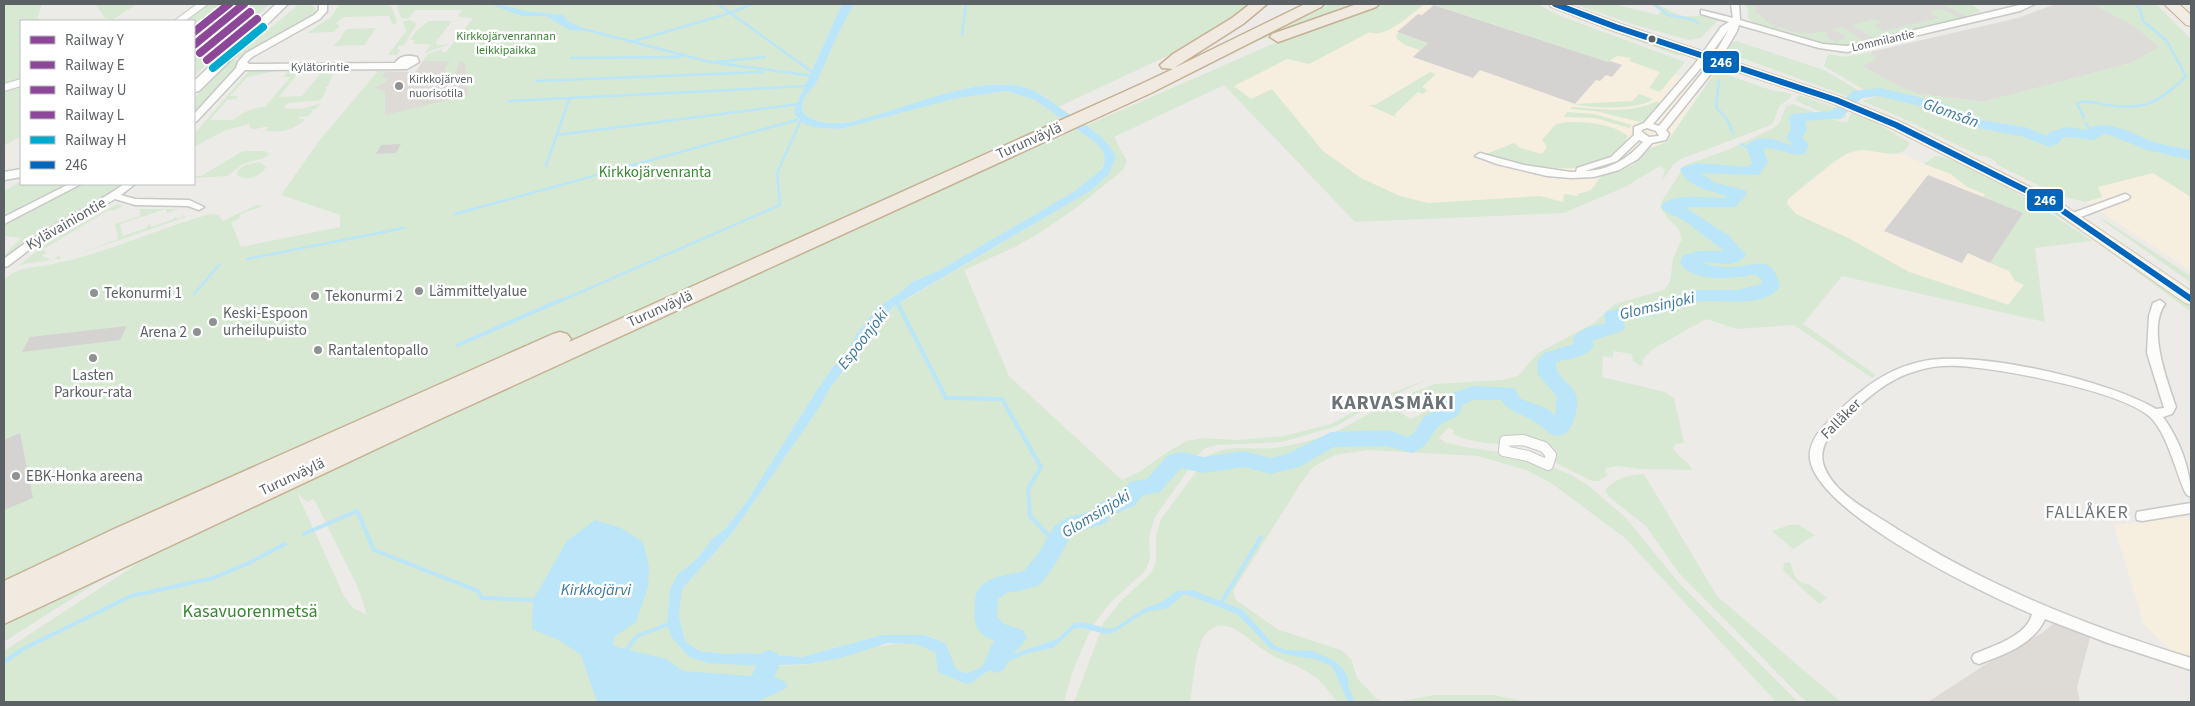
<svg xmlns="http://www.w3.org/2000/svg" width="2195" height="706" font-family="'Source Sans 3',sans-serif">
	<style>
		.commercial { fill: #f6efe0 }
		.industrial { fill: #dedcd8 }
		.education { fill: #dedbd7 }
		.green { fill: #d7e9d2; fill-rule: evenodd }
		.water { fill: #bbe5f8 }
		.lines { fill: none; stroke-linecap: round; stroke-linejoin: round }
		.stream-far1 { stroke: #bbe5f8; stroke-width: 2.5 }
		.stream { stroke: #bbe5f8; stroke-width: 4 }
		.river { fill: #bbe5f8; fill-rule: evenodd }
		.building { fill: #d4d3d1 }
		.pedestrian-casing { stroke: #c8c8c8; stroke-width: 12 }
		.minor-casing { stroke: #c8c8c8; stroke-width: 3 }
		.tertiary-casing { stroke: #c8c8c8; stroke-width: 2 }
		.secondary-casing { stroke: #c9c9c9; stroke-width: 3 }
		.primary-casing { stroke: #d5c8b4; stroke-width: 2 }
		.trunk-casing { stroke: #c5b093; stroke-width: 2 }
		.motorway-casing { stroke: #c5b093; stroke-width: 3 }
		.pedestrian { stroke: #fcfcfb; stroke-width: 10 }
		.minor { fill: #fcfcfb; fill-rule: evenodd }
		.tertiary { fill: #fcfcfb; fill-rule: evenodd }
		.secondary { fill: #fcfcfb; fill-rule: evenodd }
		.primary { fill: #f3f0e8; fill-rule: evenodd }
		.trunk { fill: #f2ede4; fill-rule: evenodd }
		.motorway { fill: #f0eae1; fill-rule: evenodd }
		.bus-1-casing { stroke: #fff; stroke-width: 9 }
		.bus-1 { stroke: #0065bd; stroke-width: 6 }
		.rail-1-casing { stroke: #fff; stroke-width: 11 }
		.rail-2-casing { stroke: #fff; stroke-width: 11 }
		.rail-3-casing { stroke: #fff; stroke-width: 11 }
		.rail-4-casing { stroke: #fff; stroke-width: 11 }
		.rail-5-casing { stroke: #fff; stroke-width: 11 }
		.rail-1 { stroke: #8c4799; stroke-width: 8 }
		.rail-2 { stroke: #8c4799; stroke-width: 8 }
		.rail-3 { stroke: #8c4799; stroke-width: 8 }
		.rail-4 { stroke: #8c4799; stroke-width: 8 }
		.rail-5 { stroke: #00a9ce; stroke-width: 8 }
		.bus-dot { fill: #5c6165; stroke: #fff; stroke-width: 2 }
		.poi-dot { fill: #8f9192; stroke: #fff; stroke-width: 2 }
		.labels { text-anchor: middle; dominant-baseline: central; stroke-width: 5; stroke-linejoin: round; paint-order: stroke }
		.far-park-label { font-size: 12px; fill: #398633; stroke: #fff }
		.far-street-label { font-size: 12px; fill: #5c6165; stroke: #fff }
		.far-poi-label { font-size: 12px; fill: #5c6165; stroke: #fff; text-anchor: start }
		.street-label { font-size: 15px; fill: #5c6165; stroke: #fff }
		.park-label { font-size: 15px; fill: #398633; stroke: #fff }
		.poi-label { font-size: 15px; fill: #5c6165; stroke: #fff; text-anchor: start }
		.water-label { font-size: 16px; font-style: italic; fill: #3a78a2; stroke: #fff }
		.quarter-label { font-size: 18px; letter-spacing: 1px; fill: #6d7477; stroke: #fff }
		.near-park-label { font-size: 18px; fill: #398633; stroke: #fff }
		.district-label { font-size: 20px; font-weight: bold; letter-spacing: 1px; fill: #6d7477; stroke: #fff }
		.line-badge { stroke: #fff; stroke-width: 2 }
		.badge-label { font-size: 14px; text-anchor: middle; font-weight: bold; fill: #fff }
	</style>
	<rect width="100%" height="100%" fill="#edebe7"/>
	<path class="commercial" d="M 1412,4 L 1454,4 L 1621,45 L 1673,74 L 1704,85 L 1667,142 L 1564,213 L 1355,222 L 1221,80 Z
		M 1865,150 L 1902,154 L 1924,164 L 1935,156 L 1948,159 L 2018,194 L 2092,241 L 2035,248 L 2044,318 L 1999,301 L 1909,272 L 1850,239 L 1796,214 L 1787,204 L 1788,199 L 1846,154 Z
		M 2153,173 L 2191,197 L 2191,271 L 2086,202 L 2102,197 L 2098,187 Z
		M 2191,517 L 2191,658 L 2171,651 L 2144,625 L 2114,525 Z"/>
	<path class="industrial" d="M 1753,4 L 1942,4 L 1967,16 L 1959,20 L 1859,44 L 1829,46 L 1754,23 L 1748,17 L 1753,10 Z
		M 2056,4 L 2093,4 L 2133,25 L 2160,47 L 2131,63 L 1984,102 L 1918,94 L 1902,88 L 1862,66 L 1876,59 L 1870,52 L 2018,18 Z"/>
	<path class="education" d="M 425,58 L 452,58 L 466,63 L 469,108 L 432,115 L 367,115 L 363,92 L 378,71 L 415,72 Z
		M 2054,623 L 2090,638 L 2077,687 L 2080,702 L 1928,702 L 1983,666 L 2042,633 Z"/>
	<path class="green" d="M 4,4 L 42,4 L 38,17 L 40,21 L 21,21 L 21,78 L 4,84 Z
		M 137,4 L 112,20 L 105,18 L 96,5 Z
		M 208,4 L 221,4 L 194,26 L 194,21 L 184,21 Z
		M 252,4 L 270,4 L 194,76 L 194,55 Z
		M 299,4 L 314,6 L 316,12 L 306,20 L 265,40 L 241,58 L 235,58 Z
		M 340,4 L 388,4 L 392,7 L 397,23 L 392,24 L 389,16 L 344,17 L 337,22 L 337,25 L 340,25 L 334,32 L 307,33 L 331,17 Z
		M 398,4 L 473,4 L 474,6 L 475,4 L 842,4 L 795,108 L 799,120 L 818,128 L 841,129 L 957,98 L 1007,91 L 1035,100 L 1095,142 L 1103,151 L 1105,160 L 1099,173 L 1075,191 L 938,271 L 912,282 L 901,292 L 877,308 L 856,335 L 848,351 L 832,368 L 817,390 L 747,501 L 726,528 L 711,540 L 697,559 L 678,574 L 670,589 L 667,625 L 672,638 L 689,657 C 729,662 770,669 810,664 C 843,659 908,629 935,652 L 938,672 L 973,682 L 992,668 L 1029,653 L 1053,648 L 1074,629 L 1081,628 L 1090,631 L 1072,673 L 1064,702 L 4,702 L 4,651 L 143,560 L 293,490 L 264,463 L 4,584 L 4,280 C 17,266 36,268 53,264 C 107,253 157,229 210,214 L 219,215 L 222,221 L 257,205 L 263,206 L 240,214 L 239,219 L 231,222 L 241,247 L 340,227 L 340,215 L 281,195 L 319,141 L 378,71 L 392,71 L 385,72 L 382,78 L 388,78 L 386,82 L 374,88 L 385,91 L 385,115 L 468,95 L 465,63 L 459,61 L 451,89 L 449,88 L 445,68 L 450,61 L 424,61 L 420,65 L 428,54 L 442,49 L 442,52 L 446,52 L 473,18 L 458,17 L 462,10 L 415,10 L 408,19 L 401,18 L 397,7 ZM 297,493 L 307,502 L 314,499 L 358,588 L 367,615 L 353,608 L 344,596 Z
		M 854,4 L 1252,4 L 1195,43 L 1058,107 C 986,37 860,157 803,113 L 802,106 L 806,95 L 816,84 L 837,36 Z
		M 1330,4 L 1350,4 L 1251,44 Z
		M 1383,4 L 1425,4 C 1412,13 1384,40 1370,32 L 1309,64 L 1287,59 L 1234,86 L 1251,99 L 1272,89 L 1323,151 L 1361,178 L 1400,196 L 1428,203 L 1540,196 L 1563,202 L 1564,194 L 1578,196 L 1577,194 C 1599,189 1589,189 1602,176 L 1631,166 L 1648,149 L 1667,142 L 1716,71 L 1771,90 L 1792,94 C 1790,101 1784,101 1780,106 C 1775,112 1777,119 1771,125 L 1681,159 L 1673,165 L 1662,181 L 1665,170 L 1660,166 L 1625,187 L 1564,213 L 1355,222 L 1224,85 L 1114,137 L 1127,161 L 1123,170 L 1076,208 L 1041,232 L 1015,247 L 964,270 L 1009,376 L 1122,480 L 1139,472 L 1169,451 L 1187,441 L 1203,438 L 1239,440 L 1284,436 L 1331,424 L 1384,396 L 1429,379 L 1381,401 L 1334,427 L 1282,442 L 1217,445 L 1203,449 L 1155,517 L 1149,536 L 1150,559 L 1145,571 L 1110,603 L 1093,625 L 1083,622 L 1074,623 L 1057,639 L 1004,657 L 994,659 L 978,669 L 967,673 L 961,672 L 955,667 L 947,646 L 943,642 L 926,635 L 882,635 L 802,657 L 745,653 L 726,654 L 699,651 L 685,641 L 679,616 L 682,589 L 733,532 L 817,411 L 830,388 L 895,306 L 1092,190 L 1104,179 L 1113,166 L 1097,133 L 1085,126 L 1291,36 Z
		M 1432,4 L 1537,4 L 1563,17 L 1685,62 L 1660,92 L 1649,88 L 1660,72 L 1629,61 L 1631,58 L 1617,56 L 1608,62 Z
		M 1575,4 L 1613,4 L 1658,15 L 1661,11 L 1650,4 C 1663,4 1671,13 1683,16 C 1696,18 1707,12 1719,19 L 1701,38 L 1689,40 L 1635,25 Z
		M 1744,4 L 1757,4 L 1753,5 L 1758,9 L 1753,10 L 1776,28 L 1780,27 C 1793,34 1810,35 1824,31 L 1828,34 L 1824,35 L 1835,42 L 1845,39 L 1843,37 L 1846,36 L 1832,29 L 1843,27 L 1865,42 C 1855,45 1840,49 1830,46 C 1808,38 1767,33 1748,18 L 1748,10 Z
		M 1942,4 L 1971,4 L 1981,11 L 1967,16 Z
		M 2093,4 L 2156,4 L 2191,39 L 2191,197 L 2153,173 L 2098,187 L 2102,197 L 2086,202 L 2061,196 L 1998,165 C 1991,156 1989,158 1978,155 L 1896,115 L 1862,101 L 1876,97 L 1824,66 L 1828,54 L 1845,57 L 1870,52 L 1876,59 L 1863,66 L 1902,88 L 1918,94 L 1984,102 L 2131,63 L 2159,47 L 2133,25 Z
		M 1547,5 L 1681,53 L 1683,55 L 1676,55 L 1615,33 Z
		M 1940,9 L 1953,14 L 1959,20 L 1877,40 L 1854,27 L 1855,24 L 1874,19 L 1882,22 L 1874,25 L 1884,31 L 1939,18 L 1929,12 Z
		M 410,20 L 417,23 L 404,45 L 399,46 L 397,49 L 400,50 L 397,55 L 388,55 L 406,31 L 403,22 Z
		M 429,21 L 452,21 L 436,42 L 437,45 L 450,44 L 425,53 L 430,45 L 429,44 L 413,44 L 415,40 L 410,40 L 418,29 Z
		M 376,28 L 364,45 L 333,46 L 343,36 L 341,36 L 347,29 Z
		M 1399,33 L 1428,43 L 1420,50 L 1405,45 L 1397,39 L 1396,35 Z
		M 1736,41 L 1824,70 L 1868,96 L 1858,100 L 1736,56 L 1727,49 L 1727,44 Z
		M 233,60 L 242,60 L 194,114 L 194,98 Z
		M 281,70 L 247,77 L 230,96 L 238,96 L 236,99 L 227,100 L 210,120 L 234,120 C 241,112 256,107 265,107 L 290,77 L 283,77 L 288,71 L 309,71 L 307,73 L 298,73 L 279,97 L 302,96 L 320,74 L 311,73 L 313,71 L 334,71 L 328,86 L 324,88 L 327,88 L 321,100 L 288,103 L 283,108 L 302,109 L 321,103 L 315,110 L 309,109 L 313,111 L 309,116 L 299,117 L 299,119 L 305,119 C 295,130 278,134 265,130 L 269,127 C 264,126 258,130 251,129 L 249,124 L 226,130 L 194,147 L 194,134 L 249,71 Z
		M 1430,72 L 1436,74 L 1422,87 L 1427,90 L 1423,94 L 1418,92 L 1394,115 L 1398,118 L 1368,105 L 1375,105 Z
		M 21,84 L 21,136 L 4,146 L 4,90 Z
		M 1639,94 L 1653,99 C 1640,110 1591,109 1575,104 L 1632,101 Z
		M 1799,95 L 1845,111 L 1846,117 L 1838,120 L 1799,102 L 1795,100 Z
		M 1657,101 L 1660,104 L 1647,120 L 1640,122 L 1595,111 L 1570,109 L 1572,107 C 1600,109 1632,114 1657,101 Z
		M 1793,104 L 1841,122 L 1847,122 L 1851,113 L 1875,122 L 1910,143 C 1900,165 1872,146 1854,151 C 1839,154 1802,188 1788,199 L 1787,204 L 1796,214 L 1850,239 L 1909,272 L 2008,305 L 2024,285 L 2015,281 L 2009,271 L 1990,263 L 2022,213 L 1983,197 L 1985,194 L 1967,187 L 1951,174 L 1924,164 L 1935,156 C 1966,157 2063,221 2092,241 L 2035,248 L 2045,322 L 1842,276 L 1803,324 L 1876,375 L 1872,378 L 1794,325 L 1737,329 L 1706,319 L 1653,349 L 1643,359 L 1642,367 L 1633,361 L 1632,354 L 1613,351 L 1613,358 L 1603,356 L 1602,377 L 1665,392 L 1674,398 L 1684,443 L 1676,444 L 1673,448 C 1678,457 1689,461 1692,470 L 1641,469 L 1617,466 L 1607,468 L 1605,472 L 1608,475 L 1599,481 L 1592,481 L 1550,460 L 1535,443 C 1508,445 1479,446 1453,434 L 1454,430 L 1448,428 L 1439,438 L 1446,443 L 1471,448 L 1528,456 L 1573,476 L 1590,487 L 1626,518 L 1679,583 L 1798,702 L 1776,702 L 1625,538 L 1551,483 L 1526,470 L 1478,456 L 1368,450 L 1335,455 L 1313,467 L 1301,483 L 1233,591 L 1236,600 L 1277,629 L 1341,650 L 1351,659 L 1357,678 L 1377,699 L 1384,702 L 1337,702 C 1330,693 1324,684 1315,677 C 1300,665 1279,661 1264,650 C 1248,640 1224,611 1205,635 C 1195,648 1193,686 1190,702 L 1074,702 L 1104,622 L 1120,602 L 1152,572 L 1156,561 L 1156,536 L 1161,519 L 1207,457 C 1226,442 1257,452 1281,447 C 1301,443 1325,438 1343,428 C 1358,421 1371,410 1387,406 L 1392,406 L 1410,419 L 1425,412 L 1415,409 L 1403,399 L 1404,396 L 1434,384 L 1502,380 L 1518,376 L 1538,353 L 1594,323 L 1615,304 L 1664,290 L 1670,282 L 1673,258 L 1682,239 L 1678,228 L 1668,219 L 1661,208 L 1662,201 L 1685,165 L 1725,151 L 1772,129 L 1779,124 L 1786,106 Z
		M 1567,112 L 1594,114 L 1632,125 L 1629,128 L 1595,118 L 1564,117 Z
		M 1567,122 C 1587,122 1611,123 1628,136 C 1607,186 1524,166 1486,154 L 1514,143 L 1520,148 L 1542,154 L 1547,147 L 1542,140 L 1556,124 Z
		M 243,151 L 265,151 L 269,154 L 264,158 L 243,164 L 227,176 L 194,178 L 195,176 L 201,176 Z
		M 260,162 L 266,167 C 261,177 246,182 237,175 L 238,170 L 245,165 Z
		M 21,181 L 21,184 L 74,184 L 4,218 L 4,191 Z
		M 81,184 L 121,184 L 83,208 L 29,237 L 4,260 L 4,255 L 21,238 L 4,236 L 4,223 Z
		M 117,204 L 123,206 L 114,211 L 109,210 L 42,250 L 47,252 L 41,256 L 52,260 L 60,255 L 60,259 L 69,257 L 19,265 L 47,243 Z
		M 2051,207 L 2191,307 L 2191,312 L 2089,236 L 2046,209 Z
		M 135,209 L 179,209 L 167,213 L 166,209 L 120,224 L 123,236 L 147,228 L 147,225 L 150,224 L 151,227 L 174,219 L 176,216 L 177,219 L 183,217 L 182,214 L 186,217 L 73,256 L 118,239 L 115,224 L 140,216 L 140,210 Z
		M 2100,217 L 2191,276 L 2191,283 L 2105,222 Z
		M 1644,474 L 1717,596 L 1841,702 L 1808,702 L 1802,698 L 1678,572 L 1646,526 L 1609,497 L 1605,490 C 1615,478 1629,475 1644,474 Z
		M 1789,525 L 1799,525 L 1815,535 L 1793,549 L 1772,531 Z
		M 1790,562 L 1795,577 L 1800,582 L 1810,585 L 1827,598 L 1819,604 C 1806,593 1795,581 1783,570 L 1784,563 Z
		M 110,574 L 4,642 L 4,623 Z
		M 1434,695 L 1494,695 L 1527,702 L 1397,702 Z"/>
	<path class="water" d="M 489,4 L 496,4 L 526,11 L 563,15 L 569,22 L 591,31 L 570,30 L 546,16 L 522,16 Z
		M 842,4 L 854,4 L 837,36 L 816,84 L 806,95 L 802,105 L 803,113 C 813,121 825,124 838,123 C 852,123 866,118 879,114 C 921,102 976,78 1020,86 C 1040,90 1052,103 1069,114 C 1087,127 1106,136 1116,157 L 1109,174 L 1092,190 L 894,306 L 830,388 L 817,411 L 733,532 L 682,589 L 679,616 L 685,641 L 699,651 L 726,654 L 745,653 L 802,657 L 882,635 L 925,635 L 943,642 L 947,646 L 955,667 L 961,672 L 967,673 L 978,669 L 989,660 L 1004,657 L 1057,639 L 1074,623 L 1083,622 L 1109,629 L 1116,627 L 1145,608 L 1162,602 L 1177,591 L 1193,590 L 1243,610 L 1275,646 L 1287,650 L 1313,651 L 1335,661 L 1343,669 L 1348,677 L 1349,688 L 1355,702 L 1348,701 L 1332,666 L 1315,659 L 1288,655 L 1271,649 L 1237,614 L 1188,595 L 1183,595 L 1168,608 L 1146,612 L 1113,633 L 1106,634 L 1081,628 L 1074,629 L 1053,648 L 1029,653 L 992,668 L 973,682 L 966,684 L 938,672 L 935,652 L 915,644 L 888,643 L 841,658 L 809,664 L 761,666 L 708,663 L 689,657 L 672,638 L 667,625 L 670,589 L 678,574 L 697,559 L 711,540 L 726,528 L 747,501 L 817,390 L 832,368 L 848,351 L 856,335 L 877,308 L 901,292 L 912,282 L 938,271 L 1075,191 L 1102,169 L 1105,160 L 1103,151 L 1095,142 L 1035,100 L 1007,91 L 957,98 L 841,129 L 818,128 L 805,124 L 795,115 L 795,108 Z
		M 595,520 L 621,528 L 643,542 L 649,566 L 648,587 L 636,622 L 614,637 L 613,646 L 666,659 L 683,671 L 778,678 L 786,683 L 787,688 L 759,701 L 747,702 L 597,702 L 581,655 L 559,640 L 532,629 L 533,600 L 567,541 Z"/>
	<g class="lines">
		<path class="stream-far1" d="M 718,4 L 815,74
			M 1654,4 L 1668,15 L 1694,20 L 1698,23
			M 587,30 L 710,62 L 813,76
			M 962,35 L 966,4
			M 631,42 L 730,13 L 753,4
			M 571,58 L 680,57
			M 716,62 L 765,57
			M 1719,80 L 1716,107 L 1727,119 L 1733,133
			M 536,81 L 763,72
			M 509,101 L 808,86
			M 2084,118 L 2077,103 C 2087,100 2097,103 2107,105 C 2145,111 2160,102 2186,76 L 2167,41 L 2143,21 L 2140,9 L 2135,4
			M 2086,123 L 2092,135
			M 557,135 L 799,104
			M 1741,144 L 1756,152
			M 546,166 L 570,97
			M 455,214 L 797,120 L 800,117
			M 247,259 L 404,228
			M 194,294 L 220,264
			M 558,302 L 780,205 L 777,173 L 802,118"/>
		<path class="stream" d="M 897,302 L 946,398 L 1002,399 L 1041,467 L 1028,489 L 1030,516 L 1055,542
			M 458,345 L 561,300
			M 304,534 L 357,511 L 374,550 L 478,591 L 482,598 L 533,600 L 537,603
			M 1220,605 L 1261,537
			M 625,652 L 637,636 L 669,624
			M 4,662 L 23,649 L 131,596 L 213,578 L 249,563 L 285,544"/>
		<path class="river" d="M 1880,88 L 1940,102 L 1981,120 L 2025,127 L 2047,136 L 2050,132 L 2066,127 L 2088,130 L 2093,126 L 2107,125 L 2126,130 L 2156,143 L 2191,150 L 2191,160 L 2147,150 L 2107,134 C 2100,134 2098,139 2092,140 C 2082,140 2072,135 2062,138 L 2058,144 L 2049,147 L 2021,136 L 1972,127 L 1931,109 L 1879,96 L 1862,98 L 1841,118 L 1805,121 L 1807,129 L 1802,137 L 1809,145 L 1805,154 C 1790,158 1776,145 1763,149 L 1768,162 L 1759,175 L 1700,173 L 1716,183 L 1745,190 L 1747,194 L 1735,207 L 1685,207 L 1729,236 L 1746,255 C 1736,270 1715,261 1700,262 C 1711,266 1723,268 1735,267 C 1756,265 1772,254 1780,286 C 1765,310 1718,298 1695,302 C 1682,305 1670,311 1658,314 C 1647,317 1635,318 1623,320 L 1625,327 L 1622,331 L 1592,341 L 1594,345 C 1586,359 1571,357 1557,362 L 1556,364 C 1556,378 1571,382 1576,395 C 1580,405 1573,432 1562,435 C 1553,438 1548,432 1542,427 C 1529,415 1510,414 1501,400 L 1474,400 L 1463,404 C 1458,423 1447,417 1437,428 C 1428,439 1427,448 1412,453 L 1387,446 L 1334,447 L 1299,467 L 1270,474 L 1244,467 L 1203,473 L 1181,468 L 1160,492 L 1143,495 L 1134,506 L 1112,515 L 1106,523 L 1081,531 L 1070,538 L 1056,563 L 1040,585 L 1019,591 L 1008,592 L 998,599 L 997,617 L 1004,624 L 1023,630 L 1027,637 L 1023,644 L 1009,658 L 1004,670 L 996,673 L 988,670 L 984,663 L 991,646 L 995,641 C 976,634 973,623 975,604 C 975,598 975,591 981,586 C 995,574 1008,576 1024,571 L 1040,551 L 1054,526 L 1066,518 L 1091,511 L 1098,503 L 1120,494 L 1130,482 L 1147,479 L 1168,455 L 1182,452 L 1203,457 L 1244,451 L 1270,458 L 1287,454 L 1331,432 L 1389,430 L 1408,437 L 1414,433 L 1424,417 L 1442,407 L 1447,395 L 1473,386 L 1514,388 L 1521,399 L 1546,408 L 1555,415 L 1557,397 L 1538,374 L 1537,361 L 1544,353 L 1574,344 L 1573,339 C 1579,328 1594,326 1606,323 L 1604,315 L 1607,311 L 1656,302 L 1695,290 L 1737,290 L 1762,284 L 1761,279 L 1755,274 C 1736,279 1693,283 1680,263 L 1683,255 L 1700,251 L 1724,251 L 1685,221 L 1663,210 L 1661,206 C 1670,192 1709,198 1725,198 L 1727,196 C 1711,191 1688,187 1680,170 L 1682,167 L 1698,163 L 1749,167 L 1752,162 L 1746,147 C 1758,131 1779,141 1793,146 L 1786,137 L 1791,129 L 1789,117 L 1792,114 L 1832,111 L 1853,91 Z
			M 769,650 L 777,653 L 781,660 L 771,686 L 763,689 L 755,686 L 751,678 L 761,653 Z"/>
	</g>
	<path class="building" d="M 1434,5 L 1608,62 L 1610,61 L 1622,65 L 1612,77 L 1606,75 L 1600,81 L 1596,80 L 1575,104 L 1480,70 L 1473,78 L 1413,57 L 1428,43 L 1397,32 L 1418,14 L 1422,15 Z
		M 401,144 L 396,153 L 376,154 L 381,145 Z
		M 1928,175 L 2023,213 L 1990,263 L 1968,253 L 1962,263 L 1884,231 Z
		M 127,326 L 120,340 L 22,352 L 30,337 Z
		M 20,433 L 33,498 L 4,510 L 4,440 Z"/>
	<g class="lines">
		<defs>
			<path id="pedestrian" d="M 1523,440 L 1544,447 L 1551,455 L 1548,465 L 1528,456 L 1504,451 L 1505,441 Z"/>
			<path id="minor" d="M 319,4 L 327,4 L 327,11 L 320,19 L 252,57 L 247,62 L 249,64 L 395,63 C 400,55 409,55 417,57 L 419,62 L 407,69 L 245,70 L 197,121 L 194,122 L 194,114 L 236,68 L 238,62 L 246,53 L 314,15 L 319,10 Z
				M 1731,4 L 1739,4 L 1740,20 L 1823,44 L 1847,46 L 2024,4 L 2035,4 L 2020,11 L 1847,52 L 1819,48 L 1739,25 L 1737,31 L 1714,70 L 1666,130 L 1669,134 L 1666,140 L 1652,143 L 1638,159 L 1619,170 L 1594,177 L 1571,178 L 1547,176 L 1497,164 L 1475,156 L 1480,153 L 1524,165 L 1571,172 L 1576,172 L 1577,168 L 1611,157 L 1634,135 L 1634,127 L 1644,123 L 1694,65 L 1721,27 L 1729,22 L 1701,14 L 1701,10 L 1733,18 ZM 1729,29 L 1707,67 L 1659,126 L 1653,124 L 1700,69 ZM 1647,128 L 1656,131 L 1659,136 L 1649,137 L 1642,132 L 1642,130 ZM 1639,140 L 1643,142 C 1627,159 1610,170 1585,171 L 1617,161 Z
				M 69,184 L 81,184 L 4,224 L 4,217 Z
				M 124,184 L 135,184 L 121,195 L 135,199 L 189,200 L 204,207 L 199,210 L 188,206 L 135,205 L 115,199 L 37,244 L 8,266 L 4,267 L 4,259 C 41,229 86,211 124,184 Z
				M 2125,194 L 2128,195 L 2130,197 L 2128,199 L 2078,218 L 2074,219 L 2069,216 L 2070,214 Z
				M 2160,300 L 2165,304 C 2147,329 2167,380 2176,407 L 2172,414 L 2163,417 C 2179,439 2191,469 2191,497 L 2187,495 L 2185,492 C 2175,470 2167,432 2149,416 C 2118,390 2002,369 1960,366 C 1946,365 1930,366 1916,371 C 1888,379 1867,398 1846,418 C 1834,430 1819,443 1823,463 C 1830,489 1862,507 1883,520 C 1981,584 2081,624 2191,658 L 2191,670 L 2108,643 L 2045,619 C 2033,645 2004,655 1979,664 L 1974,662 L 1972,658 L 1974,654 C 1993,646 2027,636 2032,614 C 1980,592 1828,518 1811,464 C 1805,443 1823,426 1837,413 C 1861,389 1886,370 1919,362 C 1972,348 2110,381 2156,409 L 2164,408 L 2147,353 L 2149,316 L 2153,303 Z
				M 2191,503 L 2191,513 L 2142,521 L 2137,520 L 2136,516 L 2137,512 L 2142,511 Z"/>
			<path id="tertiary" d="M 197,4 L 208,4 L 185,21 L 174,21 Z
				M 21,79 L 21,86 L 4,91 L 4,84 Z"/>
			<path id="secondary" d="M 276,4 L 288,4 L 199,91 L 194,92 L 194,81 Z
				M 21,169 L 21,177 L 4,180 L 4,172 Z"/>
			<path id="primary" d="M 1549,4 L 1566,4 L 1621,24 L 1841,97 L 1901,122 L 2058,201 L 2191,291 L 2191,305 L 2185,303 L 2048,207 L 1891,128 L 1831,103 L 1611,30 L 1551,7 Z"/>
			<path id="trunk" d="M 2164,4 L 2179,4 L 2191,15 L 2191,26 L 2186,25 Z"/>
			<path id="motorway" d="M 1250,4 L 1267,4 L 1243,24 L 1174,68 L 1305,4 L 1324,4 L 1321,7 L 1151,93 L 438,420 L 4,624 L 4,581 L 114,529 L 553,334 L 560,332 L 567,334 L 571,339 L 569,342 L 1139,85 L 1173,69 L 1162,68 L 1160,65 L 1173,54 L 1232,18 Z
				M 1357,4 L 1379,4 L 1376,7 L 1284,40 L 1278,42 L 1270,37 L 1272,34 Z"/>
		</defs>
		<use href="#pedestrian" class="pedestrian-casing"/>
		<use href="#minor" class="minor-casing"/>
		<use href="#tertiary" class="tertiary-casing"/>
		<use href="#secondary" class="secondary-casing"/>
		<use href="#primary" class="primary-casing"/>
		<use href="#trunk" class="trunk-casing"/>
		<use href="#motorway" class="motorway-casing"/>
		<use href="#pedestrian" class="pedestrian"/>
		<use href="#minor" class="minor"/>
		<use href="#tertiary" class="tertiary"/>
		<use href="#secondary" class="secondary"/>
		<use href="#primary" class="primary"/>
		<use href="#trunk" class="trunk"/>
		<use href="#motorway" class="motorway"/>
		<defs>
			<path id="bus-1" d="M 1555,4 L 1616,27 L 1836,100 L 1896,125 L 2053,204 L 2191,299"/>
		</defs>
		<use href="#bus-1" class="bus-1-casing"/>
		<use href="#bus-1" class="bus-1"/>
		<defs>
			<path id="rail-1" d="M 194,45 L 244,4"/>
			<path id="rail-2" d="M 200,53 L 250,12"/>
			<path id="rail-3" d="M 194,32 L 229,4"/>
			<path id="rail-4" d="M 207,60 L 257,19"/>
			<path id="rail-5" d="M 213,68 L 263,27"/>
		</defs>
		<use href="#rail-1" class="rail-1-casing"/>
		<use href="#rail-2" class="rail-2-casing"/>
		<use href="#rail-3" class="rail-3-casing"/>
		<use href="#rail-4" class="rail-4-casing"/>
		<use href="#rail-5" class="rail-5-casing"/>
		<use href="#rail-1" class="rail-1"/>
		<use href="#rail-2" class="rail-2"/>
		<use href="#rail-3" class="rail-3"/>
		<use href="#rail-4" class="rail-4"/>
		<use href="#rail-5" class="rail-5"/>
	</g>
	<circle class="bus-dot" cx="1652" cy="39" r="4.5"/>
	<g class="poi-dot">
		<circle cx="399" cy="86" r="5"/>
		<circle cx="419" cy="291" r="5"/>
		<circle cx="94" cy="293" r="5"/>
		<circle cx="315" cy="296" r="5"/>
		<circle cx="213" cy="322" r="5"/>
		<circle cx="197" cy="332" r="5"/>
		<circle cx="318" cy="350" r="5"/>
		<circle cx="93" cy="358" r="5"/>
		<circle cx="16" cy="476" r="5"/>
	</g>
	<g class="labels">
		<g class="far-park-label">
			<text x="506" y="36">Kirkkojärvenrannan<tspan x="506" dy="14">leikkipaikka</tspan></text>
		</g>
		<g class="far-street-label">
			<text transform="translate(1883 41) rotate(-13)">Lommilantie</text>
			<text x="320" y="67">Kylätorintie</text>
		</g>
		<g class="far-poi-label">
			<text x="409" y="79">Kirkkojärven<tspan x="409" dy="14">nuorisotila</tspan></text>
		</g>
		<g class="street-label">
			<text transform="translate(1029 141) rotate(-24)">Turunväylä</text>
			<text transform="translate(66 224) rotate(-30)">Kylävainiontie</text>
			<text transform="translate(660 309) rotate(-24)">Turunväylä</text>
			<text transform="translate(1841 419) rotate(-45)">Fallåker</text>
			<text transform="translate(292 477) rotate(-25)">Turunväylä</text>
		</g>
		<g class="park-label">
			<text x="655" y="172">Kirkkojärvenranta</text>
		</g>
		<g class="poi-label">
			<text x="429" y="291">Lämmittelyalue</text>
			<text x="104" y="293">Tekonurmi 1</text>
			<text x="325" y="296">Tekonurmi 2</text>
			<text x="223" y="313">Keski-Espoon<tspan x="223" dy="17">urheilupuisto</tspan></text>
			<text x="187" y="332" text-anchor="end">Arena 2</text>
			<text x="328" y="350">Rantalentopallo</text>
			<text x="93" y="375" text-anchor="middle">Lasten<tspan x="93" dy="17">Parkour-rata</tspan></text>
			<text x="26" y="476">EBK-Honka areena</text>
		</g>
		<g class="water-label">
			<text transform="translate(1951 113) rotate(20)">Glomsån</text>
			<text transform="translate(1657 306) rotate(-13)">Glomsinjoki</text>
			<text transform="translate(863 339) rotate(-52)">Espoonjoki</text>
			<text transform="translate(1096 514) rotate(-31)">Glomsinjoki</text>
			<text x="596" y="590">Kirkkojärvi</text>
		</g>
		<g class="quarter-label">
			<text x="2087" y="512">FALLÅKER</text>
		</g>
		<g class="near-park-label">
			<text x="250" y="611">Kasavuorenmetsä</text>
		</g>
		<g class="district-label">
			<text x="1393" y="403">KARVASMÄKI</text>
		</g>
	</g>
	<g class="line-badge">
		<rect x="1702" y="50" width="38" height="24" rx="5" fill="#0065bd"/>
		<rect x="2026" y="188" width="38" height="24" rx="5" fill="#0065bd"/>
	</g>
	<g class="badge-label">
		<text x="1721" y="67">246</text>
		<text x="2045" y="205">246</text>
	</g>
	<rect width="2195" height="706" fill="none" stroke="#5c6165" stroke-width="10"/>
	<rect x="20" y="20" width="175" height="165" fill="#ffffff" stroke="#bec0c1"/>
	<rect x="30" y="36" width="25" height="8" fill="#8c4799" stroke="#bec0c1"/>
	<text x="65" y="45" font-size="15" fill="#5c6165">Railway Y</text>
	<rect x="30" y="61" width="25" height="8" fill="#8c4799" stroke="#bec0c1"/>
	<text x="65" y="70" font-size="15" fill="#5c6165">Railway E</text>
	<rect x="30" y="86" width="25" height="8" fill="#8c4799" stroke="#bec0c1"/>
	<text x="65" y="95" font-size="15" fill="#5c6165">Railway U</text>
	<rect x="30" y="111" width="25" height="8" fill="#8c4799" stroke="#bec0c1"/>
	<text x="65" y="120" font-size="15" fill="#5c6165">Railway L</text>
	<rect x="30" y="136" width="25" height="8" fill="#00a9ce" stroke="#bec0c1"/>
	<text x="65" y="145" font-size="15" fill="#5c6165">Railway H</text>
	<rect x="30" y="161" width="25" height="8" fill="#0065bd" stroke="#bec0c1"/>
	<text x="65" y="170" font-size="15" fill="#5c6165">246</text>
</svg>
